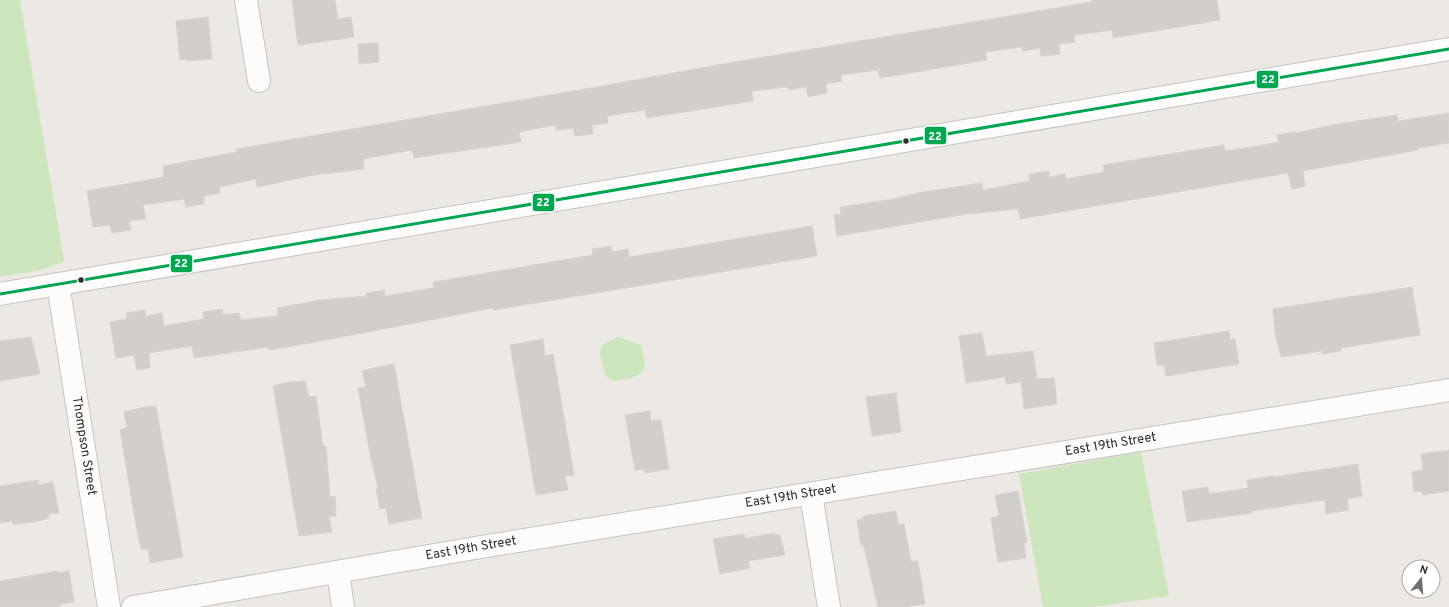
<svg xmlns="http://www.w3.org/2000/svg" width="1449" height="607" font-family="Overpass,sans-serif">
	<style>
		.green { fill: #cee6be }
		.building { fill: #d1cecb; stroke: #d7d4d0 }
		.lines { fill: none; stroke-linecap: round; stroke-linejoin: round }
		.street-casing { stroke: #c5c4c5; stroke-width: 24 }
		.street { stroke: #fcfcfb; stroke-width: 22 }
		.bus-1-casing { stroke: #fff; stroke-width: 6 }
		.bus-1 { stroke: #00a651; stroke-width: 3 }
		.bus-dot { fill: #2e2e2e; stroke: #fff; stroke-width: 1.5 }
		.labels { text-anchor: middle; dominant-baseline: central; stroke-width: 3.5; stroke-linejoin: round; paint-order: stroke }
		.street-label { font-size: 13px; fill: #2e2e2e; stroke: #fff }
		.line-badge { stroke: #fff; stroke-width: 1.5 }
		.badge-label { font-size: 11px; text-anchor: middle; font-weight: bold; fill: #fff }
	</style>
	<rect width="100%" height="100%" fill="#ece8e4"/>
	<path class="green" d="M 0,0 L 20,0 L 64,261 L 41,270 L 0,277 Z
		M 617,337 L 641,345 C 642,351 646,361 644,367 C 641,379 623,380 613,381 L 605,375 L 600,353 L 602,345 Z
		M 1141,452 L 1169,596 L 1092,607 L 1043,607 L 1019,474 Z"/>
	<path class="building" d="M 292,0 L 335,0 L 338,19 L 351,17 L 354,37 L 298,45 Z
		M 1091,0 L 1217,0 L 1220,20 L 1113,38 L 1112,30 L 1074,35 L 1075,42 L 1059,44 L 1060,54 L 1051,55 L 1041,56 L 1040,48 L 1023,51 L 1022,47 L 985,52 L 987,60 L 899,75 L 880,78 L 878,70 L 841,75 L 842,81 L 826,84 L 827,93 L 808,97 L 806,87 L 789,90 L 788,87 L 752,91 L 753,101 L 709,108 L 647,118 L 645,110 L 607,116 L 608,123 L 592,125 L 593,134 L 575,136 L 573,128 L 556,130 L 555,125 L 519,132 L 521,142 L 414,158 L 412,150 L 363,159 L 364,169 L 314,175 L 257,187 L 256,179 L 219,187 L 220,193 L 204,196 L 204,204 L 186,207 L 184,199 L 143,205 L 146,219 L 129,221 L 131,230 L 112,233 L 110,225 L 93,227 L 87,191 L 164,177 L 163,166 L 237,152 L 236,149 L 602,86 L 717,65 L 1092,2 Z
		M 208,17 L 212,59 L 187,61 L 187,59 L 180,60 L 176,21 Z
		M 378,43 L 379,62 L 359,64 L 358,44 Z
		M 1449,113 L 1449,143 L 1418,148 L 1418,150 L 1303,171 L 1305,186 L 1292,189 L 1288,173 L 1020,219 L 1018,209 L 967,214 L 837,236 L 834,215 L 841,214 L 840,207 L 893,199 L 922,192 L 982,183 L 983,190 L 1030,181 L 1029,174 L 1049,171 L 1049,177 L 1065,174 L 1066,179 L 1104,172 L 1103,165 L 1224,145 L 1225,151 L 1257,146 L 1279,142 L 1277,135 L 1296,132 L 1296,133 L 1337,124 L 1397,115 L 1398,121 Z
		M 812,226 L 817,256 L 494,310 L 493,308 L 310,343 L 269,350 L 269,347 L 194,358 L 192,346 L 149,353 L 150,368 L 137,370 L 134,355 L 116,358 L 110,322 L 127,319 L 126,313 L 145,310 L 146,316 L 162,313 L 164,326 L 204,319 L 203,312 L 222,309 L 223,315 L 239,313 L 241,320 L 278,316 L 277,308 L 321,300 L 366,296 L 366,293 L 384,290 L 385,296 L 434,288 L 433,282 L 593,255 L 592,249 L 611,246 L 612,252 L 628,249 L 629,257 Z
		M 1412,287 L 1420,335 L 1341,348 L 1341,351 L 1322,354 L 1322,351 L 1281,357 L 1275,333 L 1273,309 Z
		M 1229,331 L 1230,340 L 1235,339 L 1239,364 L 1166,376 L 1164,365 L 1157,365 L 1154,343 Z
		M 982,333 L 986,356 L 1033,351 L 1037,379 L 1054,378 L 1057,404 L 1024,409 L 1021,382 L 1006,384 L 1005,377 L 966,383 L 959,336 Z
		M 31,337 L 40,374 L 0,381 L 0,341 Z
		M 543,339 L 545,356 L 553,354 L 574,475 L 565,476 L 568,490 L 536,495 L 510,345 Z
		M 394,364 L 422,518 L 389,524 L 386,508 L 380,509 L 376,489 L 378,489 L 369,449 L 358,388 L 366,387 L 362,371 L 378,367 Z
		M 305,381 L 309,397 L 316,396 L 323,446 L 326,446 L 330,497 L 335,496 L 336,516 L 329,517 L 332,532 L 299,536 L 273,386 L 289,382 Z
		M 896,393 L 901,432 L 872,436 L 866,397 Z
		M 156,406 L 183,557 L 150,563 L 148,549 L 141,549 L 135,520 L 120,430 L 127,428 L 124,412 L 140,408 Z
		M 650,411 L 651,421 L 661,420 L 669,469 L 645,473 L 644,469 L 635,470 L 625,415 Z
		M 1449,450 L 1449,491 L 1423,495 L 1422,491 L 1414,492 L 1412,472 L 1423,470 L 1421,454 Z
		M 1358,464 L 1362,496 L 1347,499 L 1349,510 L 1326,514 L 1325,500 L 1252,511 L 1252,513 L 1187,522 L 1182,491 L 1208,487 L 1209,494 L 1248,488 L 1247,480 L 1273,476 L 1274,477 Z
		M 38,480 L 39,485 L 53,482 L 59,513 L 48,514 L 49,518 L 35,522 L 13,524 L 12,521 L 0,523 L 0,486 Z
		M 1018,491 L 1027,542 L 1024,543 L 1026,558 L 998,562 L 991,518 L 999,516 L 995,495 Z
		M 896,511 L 898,524 L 904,524 L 911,561 L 918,561 L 925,604 L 904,607 L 878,607 L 863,544 L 861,545 L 857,520 L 863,519 L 863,516 Z
		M 775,533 L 775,535 L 780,534 L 785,555 L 748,561 L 750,568 L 720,574 L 713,539 L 744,534 L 745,538 Z
		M 57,571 L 58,573 L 69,571 L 74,602 L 60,604 L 60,607 L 0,607 L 0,581 Z"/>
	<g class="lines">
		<defs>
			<g id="street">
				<path d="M 246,0 L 259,81"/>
				<path id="s1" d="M 58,284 L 109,607"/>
				<path d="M 0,294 L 1449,49"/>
				<path d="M 811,494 L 829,607"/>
				<path d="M 338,572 L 343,607"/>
				<path id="s2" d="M 133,607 L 481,547 L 1449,390"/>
			</g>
		</defs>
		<use href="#street" class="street-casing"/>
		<use href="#street" class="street"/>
		<defs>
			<path id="bus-1" d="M 0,294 L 1449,49"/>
		</defs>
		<use href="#bus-1" class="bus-1-casing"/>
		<use href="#bus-1" class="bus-1"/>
	</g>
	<g class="bus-dot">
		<circle cx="906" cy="141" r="3.5"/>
		<circle cx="81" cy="280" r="3.5"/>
	</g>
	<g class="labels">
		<g class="street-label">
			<text stroke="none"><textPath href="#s2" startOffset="991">East 19th Street</textPath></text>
			<text stroke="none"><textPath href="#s1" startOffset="164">Thompson Street</textPath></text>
			<text stroke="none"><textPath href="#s2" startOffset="667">East 19th Street</textPath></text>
			<text stroke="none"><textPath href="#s2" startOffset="343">East 19th Street</textPath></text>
		</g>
	</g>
	<g class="line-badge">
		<rect x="1256" y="70" width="23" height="19" rx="4" fill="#00a651"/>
		<rect x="924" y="126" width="23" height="19" rx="4" fill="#00a651"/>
		<rect x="532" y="193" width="23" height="19" rx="4" fill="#00a651"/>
		<rect x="170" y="254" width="23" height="19" rx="4" fill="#00a651"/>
	</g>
	<g class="badge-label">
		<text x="1268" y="83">22</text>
		<text x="935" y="140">22</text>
		<text x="543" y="206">22</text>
		<text x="181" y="267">22</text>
	</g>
	<g transform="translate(1421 579) rotate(17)"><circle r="19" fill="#ffffff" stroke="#ababab"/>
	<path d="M0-3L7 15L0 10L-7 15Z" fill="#706f6e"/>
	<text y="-6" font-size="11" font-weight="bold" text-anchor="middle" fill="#2e2e2e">N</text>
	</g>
</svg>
